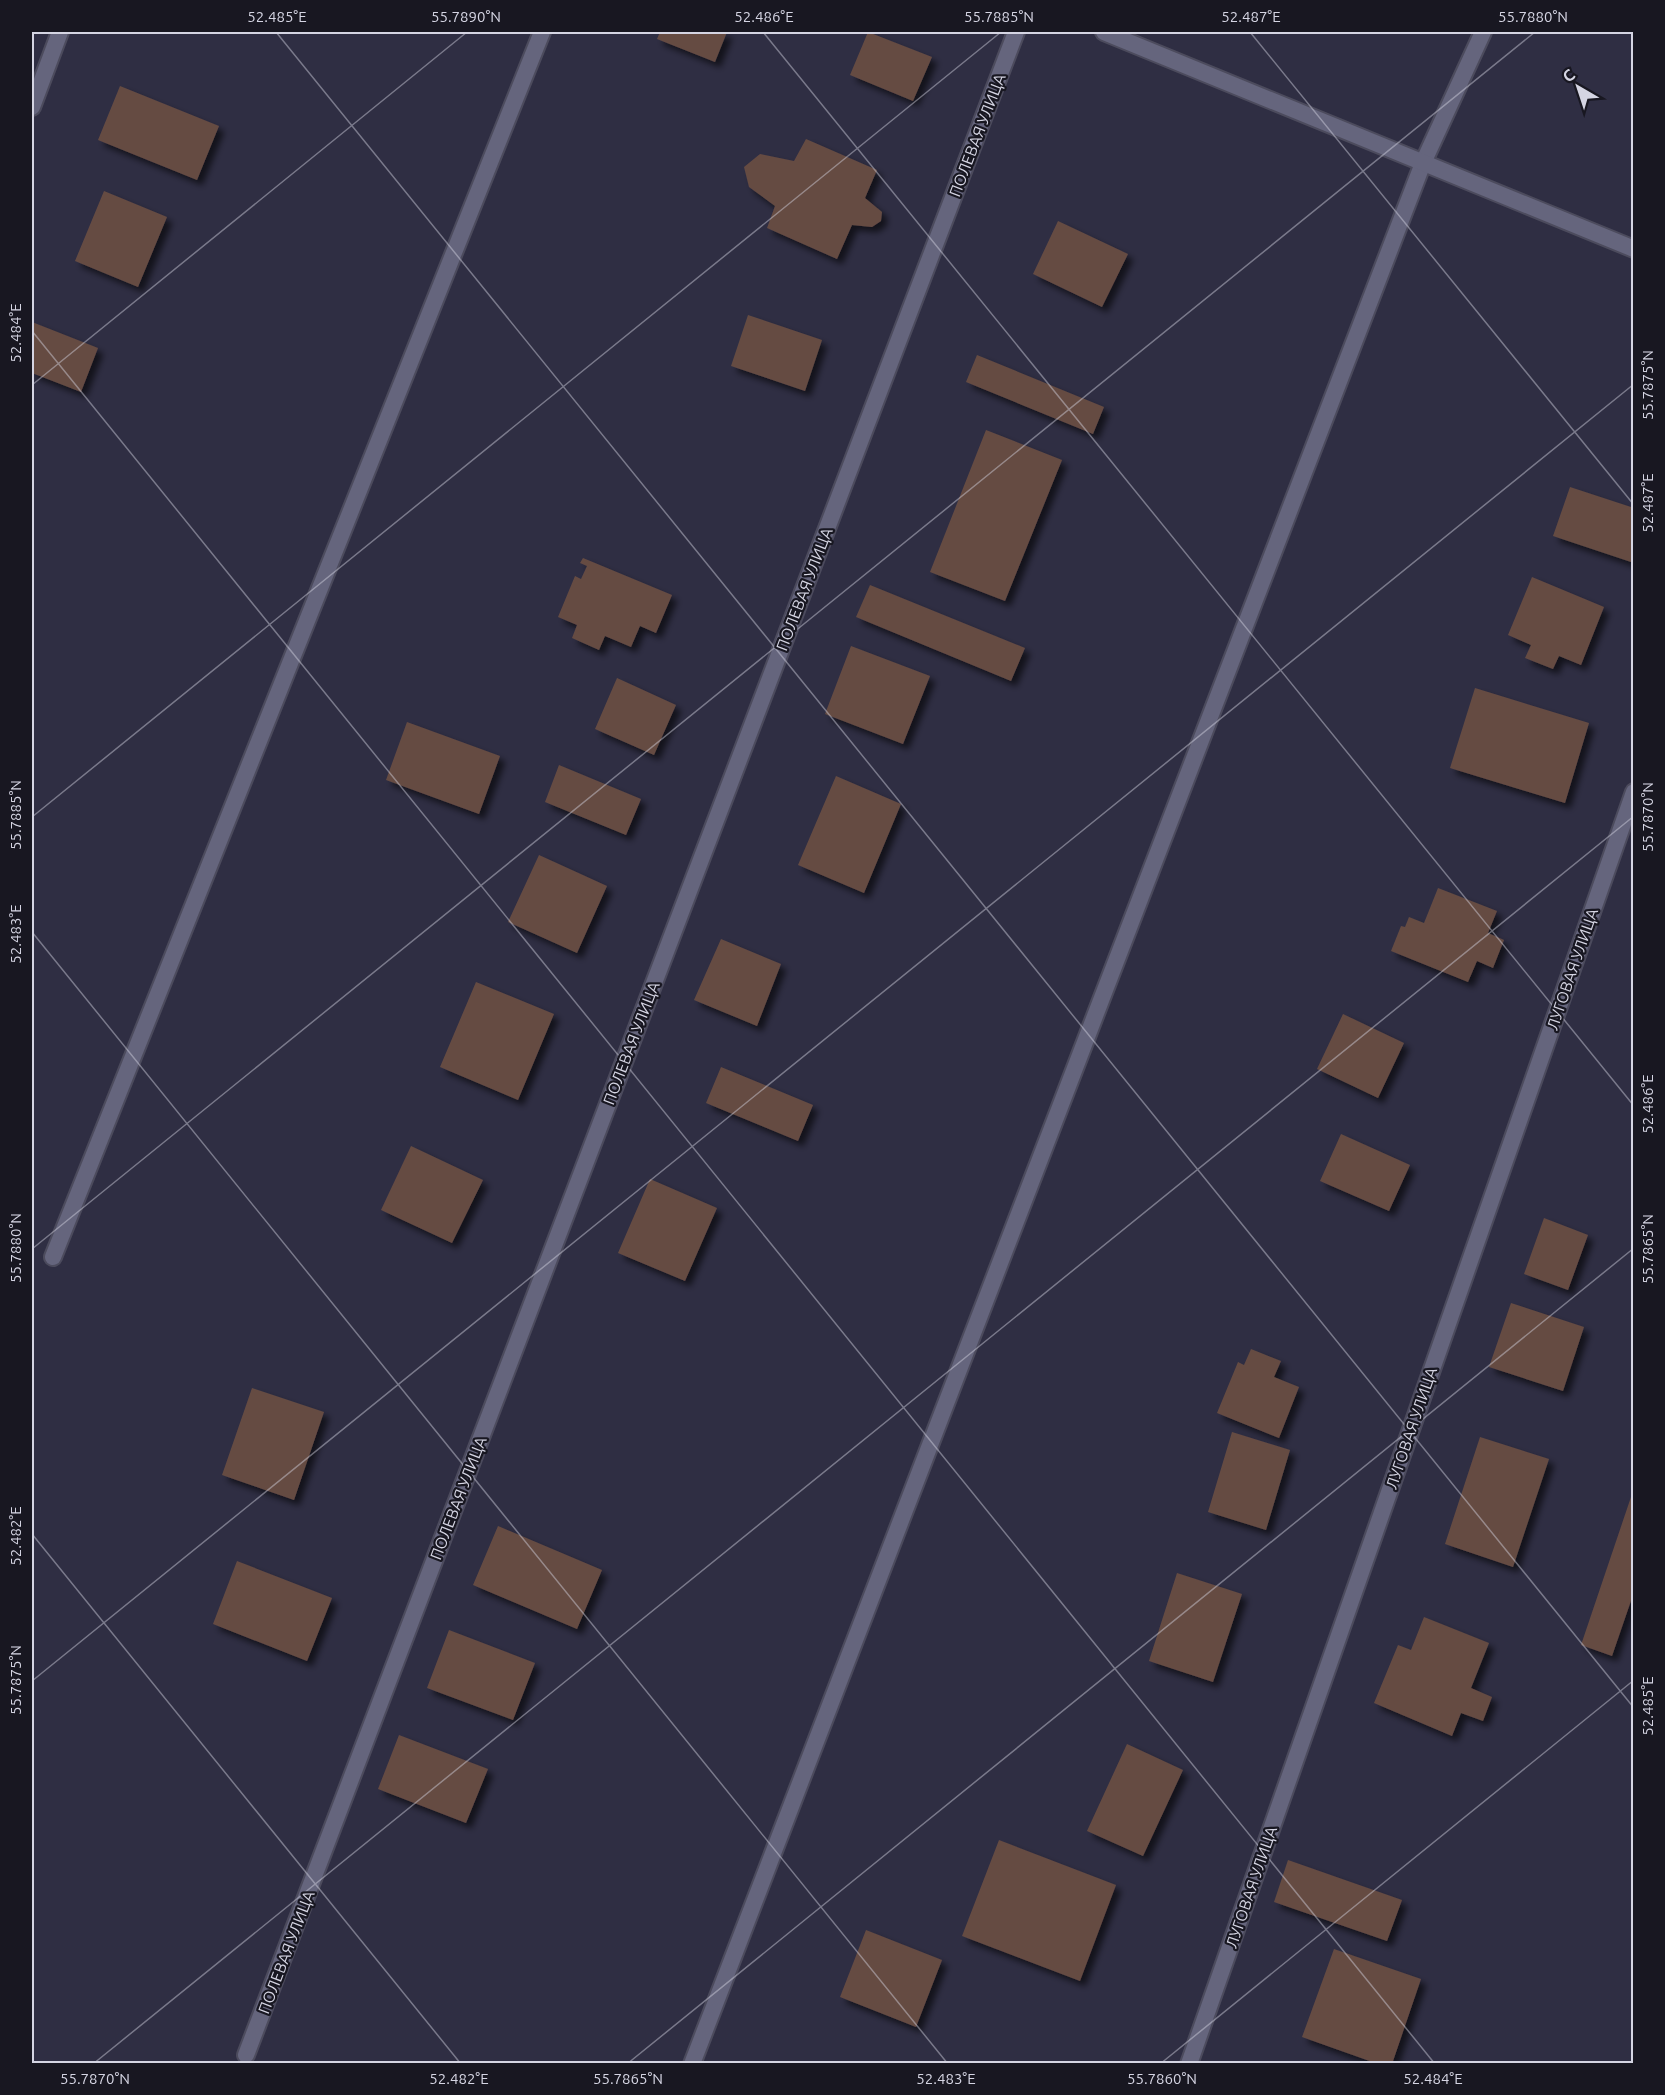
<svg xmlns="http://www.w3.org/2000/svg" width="1665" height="2095" font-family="Ubuntu,sans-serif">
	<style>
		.building { fill: #654b43; filter: url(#shadow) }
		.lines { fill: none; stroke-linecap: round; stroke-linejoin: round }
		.service-casing { stroke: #4c4b5d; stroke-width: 20 }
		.minor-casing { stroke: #4c4b5d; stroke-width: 20 }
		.tertiary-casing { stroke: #4c4b5d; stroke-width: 20 }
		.service { stroke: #65657d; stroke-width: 16 }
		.minor { stroke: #65657d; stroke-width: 16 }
		.tertiary { stroke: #65657d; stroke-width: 16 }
		.ticks { fill: none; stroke: #d5d5e3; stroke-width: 1.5; stroke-opacity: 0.45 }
		.labels { text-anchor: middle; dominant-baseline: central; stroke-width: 4.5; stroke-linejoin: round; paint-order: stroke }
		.street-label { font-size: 16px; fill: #d5d5e3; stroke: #181721 }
		.neatline { fill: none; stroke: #d5d5e3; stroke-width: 2 }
		.ticks-label { font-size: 15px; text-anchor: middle; fill: #d5d5e3 }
	</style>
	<defs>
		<filter id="shadow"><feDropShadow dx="5.5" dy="5.5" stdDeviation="3" flood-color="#0009"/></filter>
	</defs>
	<rect width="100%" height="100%" fill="#2f2e43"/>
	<path class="building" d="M 660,32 L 727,32 L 715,62 L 657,39 Z
		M 868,32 L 932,57 L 913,101 L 850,75 Z
		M 120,86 L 219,126 L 197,180 L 98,140 Z
		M 806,139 L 877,170 L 865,198 L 882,212 L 881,221 L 872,227 L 852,225 L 837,259 L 767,228 L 775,206 L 749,187 L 744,167 L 760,154 L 794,161 Z
		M 104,191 L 167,217 L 138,287 L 75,261 Z
		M 1058,221 L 1128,254 L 1102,307 L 1033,274 Z
		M 748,315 L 822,340 L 805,391 L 731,366 Z
		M 32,322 L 98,348 L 81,392 L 32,373 Z
		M 977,355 L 1104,407 L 1093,434 L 966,382 Z
		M 986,430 L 1062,460 L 1005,601 L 930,572 Z
		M 1570,487 L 1634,508 L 1634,563 L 1553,536 Z
		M 583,558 L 672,595 L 656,633 L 640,626 L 631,647 L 605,636 L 599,650 L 572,638 L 577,625 L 558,617 L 575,576 L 581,579 L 587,566 L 580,563 Z
		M 1532,577 L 1604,607 L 1581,665 L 1559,656 L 1553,669 L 1525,658 L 1531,645 L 1508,635 Z
		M 870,585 L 1025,648 L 1011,681 L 856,617 Z
		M 851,646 L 930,676 L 903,744 L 825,714 Z
		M 617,678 L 676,705 L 654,755 L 595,729 Z
		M 1475,688 L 1589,723 L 1565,803 L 1450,768 Z
		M 407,722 L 500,756 L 479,814 L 386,780 Z
		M 559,765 L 641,799 L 626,835 L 545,802 Z
		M 836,776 L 901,804 L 864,893 L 798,865 Z
		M 539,855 L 607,886 L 577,953 L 508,922 Z
		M 1438,888 L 1497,911 L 1488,933 L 1504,940 L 1493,968 L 1477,961 L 1468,982 L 1391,951 L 1401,926 L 1405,927 L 1409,917 L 1424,923 Z
		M 721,939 L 781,964 L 757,1026 L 694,1000 Z
		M 476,982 L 554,1014 L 518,1100 L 440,1067 Z
		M 1343,1014 L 1404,1043 L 1378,1098 L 1317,1069 Z
		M 721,1067 L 813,1105 L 798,1141 L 706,1103 Z
		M 1341,1134 L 1410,1165 L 1389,1211 L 1320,1181 Z
		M 411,1146 L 483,1180 L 452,1243 L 381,1210 Z
		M 650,1179 L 717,1208 L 685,1281 L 618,1253 Z
		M 1544,1218 L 1588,1235 L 1568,1290 L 1524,1274 Z
		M 1511,1303 L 1584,1327 L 1563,1391 L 1489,1367 Z
		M 1251,1349 L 1281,1361 L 1274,1377 L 1299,1387 L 1279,1438 L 1217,1413 L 1238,1362 L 1244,1365 Z
		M 252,1388 L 324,1412 L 294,1500 L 222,1475 Z
		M 1232,1432 L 1290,1450 L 1266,1530 L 1208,1512 Z
		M 1480,1437 L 1549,1459 L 1513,1567 L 1445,1544 Z
		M 1631,1497 L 1634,1592 L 1612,1656 L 1581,1645 Z
		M 498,1526 L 602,1570 L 577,1629 L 473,1585 Z
		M 237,1561 L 332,1598 L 307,1661 L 213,1624 Z
		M 1177,1573 L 1242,1594 L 1213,1682 L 1149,1661 Z
		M 1424,1617 L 1489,1643 L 1471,1688 L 1492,1697 L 1483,1721 L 1461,1713 L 1452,1736 L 1374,1703 L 1398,1645 L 1411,1650 Z
		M 449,1630 L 535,1663 L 513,1720 L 427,1688 Z
		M 399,1735 L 488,1769 L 466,1823 L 378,1789 Z
		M 1127,1744 L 1183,1770 L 1143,1856 L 1087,1831 Z
		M 999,1840 L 1116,1885 L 1080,1981 L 962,1936 Z
		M 1288,1860 L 1402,1900 L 1387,1941 L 1274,1902 Z
		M 866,1930 L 942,1960 L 916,2027 L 840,1997 Z
		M 1334,1949 L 1421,1979 L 1392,2064 L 1378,2064 L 1302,2037 Z"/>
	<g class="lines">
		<defs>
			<path id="service" d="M 53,1257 L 542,32
				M 692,2064 L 1423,163 L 1483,32"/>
			<path id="minor" d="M 32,107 L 60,32
				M 246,2055 L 1016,32
				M 1189,2064 L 1634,792"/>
			<path id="tertiary" d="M 1104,32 L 1634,249"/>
		</defs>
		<use href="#service" class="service-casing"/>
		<use href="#minor" class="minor-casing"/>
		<use href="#tertiary" class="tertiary-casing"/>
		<use href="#service" class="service"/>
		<use href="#minor" class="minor"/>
		<use href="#tertiary" class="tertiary"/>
	</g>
	<path class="ticks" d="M 276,32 L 1634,1708M 763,32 L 1634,1106M 1250,32 L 1634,505M 32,331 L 1435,2064M 32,385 L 467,32M 32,817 L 1001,32M 32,932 L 948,2064M 32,1249 L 1535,32M 32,1534 L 461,2064M 32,1681 L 1634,384M 93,2064 L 1634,816M 627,2064 L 1634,1248M 1160,2064 L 1634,1680"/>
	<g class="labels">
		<g class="street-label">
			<text transform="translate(977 135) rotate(-69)">ПОЛЕВАЯ УЛИЦА</text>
			<text transform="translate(804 589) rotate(-69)">ПОЛЕВАЯ УЛИЦА</text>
			<text transform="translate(1572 969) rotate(-71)">ЛУГОВАЯ УЛИЦА</text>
			<text transform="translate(631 1043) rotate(-69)">ПОЛЕВАЯ УЛИЦА</text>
			<text transform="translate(1411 1428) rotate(-71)">ЛУГОВАЯ УЛИЦА</text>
			<text transform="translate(458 1498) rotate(-69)">ПОЛЕВАЯ УЛИЦА</text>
			<text transform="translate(1251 1887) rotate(-71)">ЛУГОВАЯ УЛИЦА</text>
			<text transform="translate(286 1952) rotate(-69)">ПОЛЕВАЯ УЛИЦА</text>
		</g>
	</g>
	<rect width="1665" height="2095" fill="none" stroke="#181721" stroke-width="66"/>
	<g transform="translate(1578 87) rotate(321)" stroke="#181721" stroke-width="4.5" paint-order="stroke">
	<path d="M0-4.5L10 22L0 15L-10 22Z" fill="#d5d5e3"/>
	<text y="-9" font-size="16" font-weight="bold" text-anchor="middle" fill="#d5d5e3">С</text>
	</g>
	<rect x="33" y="33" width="1599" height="2029" class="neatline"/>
	<g class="ticks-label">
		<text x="277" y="22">52.485°E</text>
		<text x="466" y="22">55.7890°N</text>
		<text x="764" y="22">52.486°E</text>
		<text x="999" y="22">55.7885°N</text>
		<text x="1251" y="22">52.487°E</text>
		<text x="1533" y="22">55.7880°N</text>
		<text transform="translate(16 333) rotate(-90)" y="5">52.484°E</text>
		<text transform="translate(1648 385) rotate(-90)" y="5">55.7875°N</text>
		<text transform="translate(1648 503) rotate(-90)" y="5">52.487°E</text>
		<text transform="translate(16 815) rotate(-90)" y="5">55.7885°N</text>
		<text transform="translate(1648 817) rotate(-90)" y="5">55.7870°N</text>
		<text transform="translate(16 934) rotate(-90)" y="5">52.483°E</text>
		<text transform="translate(1648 1104) rotate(-90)" y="5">52.486°E</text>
		<text transform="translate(16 1248) rotate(-90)" y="5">55.7880°N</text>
		<text transform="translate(1648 1249) rotate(-90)" y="5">55.7865°N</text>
		<text transform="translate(16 1536) rotate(-90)" y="5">52.482°E</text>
		<text transform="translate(16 1680) rotate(-90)" y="5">55.7875°N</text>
		<text transform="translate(1648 1706) rotate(-90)" y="5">52.485°E</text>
		<text x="95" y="2084">55.7870°N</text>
		<text x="459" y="2084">52.482°E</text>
		<text x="628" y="2084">55.7865°N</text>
		<text x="946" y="2084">52.483°E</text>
		<text x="1162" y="2084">55.7860°N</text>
		<text x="1433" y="2084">52.484°E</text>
	</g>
</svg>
